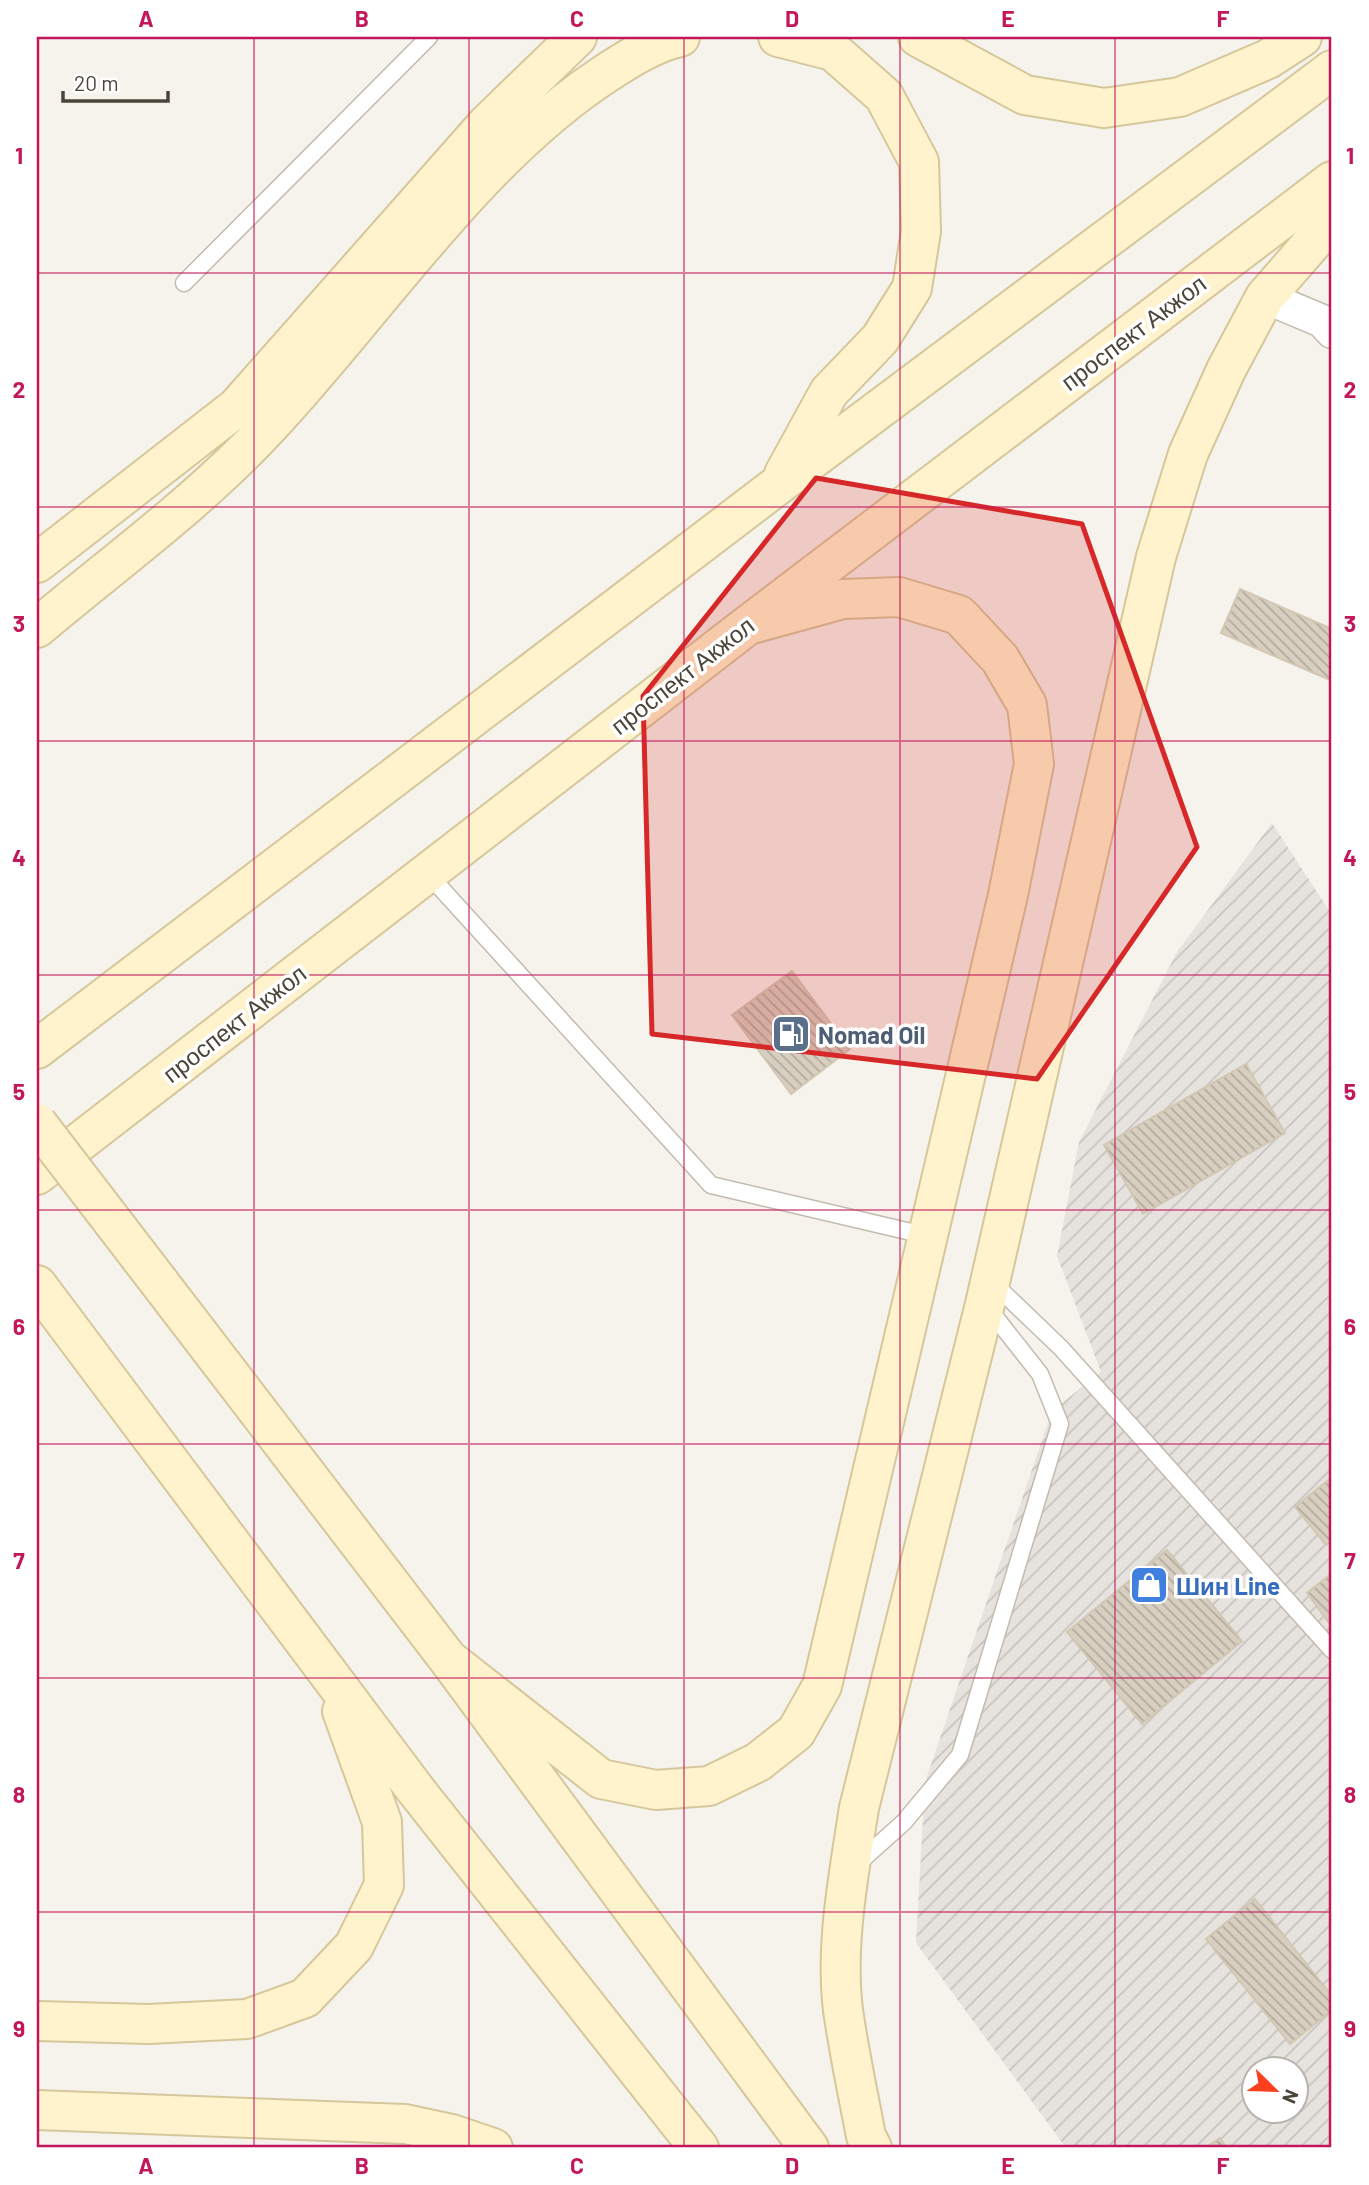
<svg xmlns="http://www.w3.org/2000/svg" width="1369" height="2185" font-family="Barlow,sans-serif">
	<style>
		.industrial { fill: url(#industrial-furrows); fill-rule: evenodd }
		.building { fill: url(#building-back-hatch); stroke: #d3c7b4; stroke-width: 2 }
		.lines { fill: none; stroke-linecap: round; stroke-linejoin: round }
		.lane-casing { stroke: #c2bbae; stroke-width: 19 }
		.street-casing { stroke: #c2bbae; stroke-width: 35 }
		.secondary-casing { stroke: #d6c79b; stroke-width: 42 }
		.lane { stroke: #fff; stroke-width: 16 }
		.street { stroke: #fff; stroke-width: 32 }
		.secondary { stroke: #fff3cd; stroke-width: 38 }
		.secondary-bridge-casing { stroke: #d6c79b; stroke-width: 42; stroke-linecap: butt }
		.secondary-bridge { stroke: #fff3cd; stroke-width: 38 }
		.marked { fill: #d62828; fill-opacity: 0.2; stroke: #d62828; stroke-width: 5; stroke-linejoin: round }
		.grid { fill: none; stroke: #c2185b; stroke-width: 2; stroke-opacity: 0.55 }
		.labels { text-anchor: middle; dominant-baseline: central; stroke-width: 7; stroke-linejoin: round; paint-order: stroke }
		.street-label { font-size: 24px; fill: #4b4439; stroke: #fff }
		.service-label { font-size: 24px; font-weight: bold; fill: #4e5e75; stroke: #fff; text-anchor: start }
		.shop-label { font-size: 24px; font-weight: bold; fill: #366cbe; stroke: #fff; text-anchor: start }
		.neatline { fill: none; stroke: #c2185b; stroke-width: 2.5 }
		.grid-label { font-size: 23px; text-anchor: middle; font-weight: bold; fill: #c2185b }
	</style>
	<defs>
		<pattern id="industrial-furrows" width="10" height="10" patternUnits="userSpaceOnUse" patternTransform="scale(1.75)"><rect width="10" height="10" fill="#e6e2dd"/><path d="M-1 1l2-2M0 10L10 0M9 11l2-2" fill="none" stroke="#c7c3be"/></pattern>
		<pattern id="building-back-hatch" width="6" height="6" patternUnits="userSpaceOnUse" patternTransform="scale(1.75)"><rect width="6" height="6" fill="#d8cfc1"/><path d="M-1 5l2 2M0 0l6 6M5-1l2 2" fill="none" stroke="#b1aa9e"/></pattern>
	</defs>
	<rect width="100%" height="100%" fill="#f6f3ec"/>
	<path class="industrial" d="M 1272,823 L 1332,915 L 1332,2148 L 1066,2148 L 916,1943 L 925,1782 L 1052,1411 L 1101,1372 L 1057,1256 L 1079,1142 L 1177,952 ZM 1254,2070 L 1296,2070 L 1296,2112 L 1254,2112 Z"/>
	<path class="building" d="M 1240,589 L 1332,629 L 1332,681 L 1221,633 Z
		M 792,971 L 850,1049 L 791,1094 L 732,1015 Z
		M 1246,1064 L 1285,1133 L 1143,1214 L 1104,1145 Z
		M 1332,1477 L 1332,1540 L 1326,1545 L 1295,1507 Z
		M 1167,1550 L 1242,1641 L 1142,1724 L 1067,1632 Z
		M 1332,1573 L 1332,1627 L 1307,1593 Z
		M 1255,1899 L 1332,1996 L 1332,2010 L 1290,2044 L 1206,1939 Z
		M 1220,2138 L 1227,2148 L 1205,2148 Z"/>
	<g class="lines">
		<defs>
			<path id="lane" d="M 184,283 L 429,37
				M 427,873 L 711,1185 L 928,1236
				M 991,1281 L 1061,1348 L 1332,1650
				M 856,1865 L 904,1822 L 960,1755 L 1060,1424 L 1040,1374 L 988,1308"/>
			<path id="street" d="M 1265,297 L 1322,321 L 1332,332"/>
			<path id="secondary" d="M 778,37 L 833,51 L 884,96 L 919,162 L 921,231 L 912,288 L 880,339 L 829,392 L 784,474
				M 918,37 L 1025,95 L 1104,108 L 1180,97 L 1268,59 L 1302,37
				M 37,563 L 237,407 L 487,124 L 577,37
				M 37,628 C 115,562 200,501 269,426 C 376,312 474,160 605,74 C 628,59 653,43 680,37
				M 37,1049 L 778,485 L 1332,70
				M 37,1175 L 748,625 L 1332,181
				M 159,1282 L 448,1659 L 809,2148
				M 37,1285 L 415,1789 L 699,2148
				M 448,1659 L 601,1779 L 656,1790 L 709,1786 L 758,1762 L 796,1732 L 822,1686 L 1008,895 L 1034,764 L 1027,705 L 1000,659 L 959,615 L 899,597 L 843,599 L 748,625
				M 37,2021 L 149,2024 L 247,2019 L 305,1998 L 354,1946 L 384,1885 L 382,1822 L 342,1711
				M 37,2110 L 405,2124 L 452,2134 L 493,2148
				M 872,2148 L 866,2136 C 858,2094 849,2052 843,2010 C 835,1944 849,1873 859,1808 L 985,1304 L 1156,557 L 1188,454 L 1226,370 L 1265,297 L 1332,220"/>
		</defs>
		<use href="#lane" class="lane-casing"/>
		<use href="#street" class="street-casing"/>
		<use href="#secondary" class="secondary-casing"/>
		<use href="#lane" class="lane"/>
		<use href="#street" class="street"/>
		<use href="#secondary" class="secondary"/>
		<defs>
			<path id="secondary-bridge" d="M 37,1123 L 159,1282"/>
		</defs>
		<use href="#secondary-bridge" class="secondary-bridge-casing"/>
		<use href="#secondary-bridge" class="secondary-bridge"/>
	</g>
	<path class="marked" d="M 816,478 L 1082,524 L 1197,847 L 1037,1079 L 652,1034 L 643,696 Z"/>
	<path class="grid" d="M 254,37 L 254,2148M 469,37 L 469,2148M 684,37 L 684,2148M 900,37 L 900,2148M 1115,37 L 1115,2148M 37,273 L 1332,273M 37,507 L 1332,507M 37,741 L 1332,741M 37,975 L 1332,975M 37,1210 L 1332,1210M 37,1444 L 1332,1444M 37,1678 L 1332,1678M 37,1912 L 1332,1912"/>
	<defs>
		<symbol id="fuel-square" viewBox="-11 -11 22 22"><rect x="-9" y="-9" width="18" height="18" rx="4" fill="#5c6f8a" stroke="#fff"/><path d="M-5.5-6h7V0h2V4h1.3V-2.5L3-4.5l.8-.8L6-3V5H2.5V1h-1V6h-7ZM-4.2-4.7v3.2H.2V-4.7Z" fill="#fff"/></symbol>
		<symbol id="shop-square" viewBox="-11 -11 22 22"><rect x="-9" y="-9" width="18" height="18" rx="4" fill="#3f7fe0" stroke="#fff"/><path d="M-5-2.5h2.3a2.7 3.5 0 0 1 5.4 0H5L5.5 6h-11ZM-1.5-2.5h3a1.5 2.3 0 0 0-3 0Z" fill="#fff"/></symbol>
	</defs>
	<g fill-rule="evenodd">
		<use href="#fuel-square" x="769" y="1012" width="44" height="44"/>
		<use href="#shop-square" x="1127" y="1563" width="44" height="44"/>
	</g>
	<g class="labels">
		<g class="street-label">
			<text transform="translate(1133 332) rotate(-37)">проспект Акжол</text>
			<text transform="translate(682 675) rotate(-38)">проспект Акжол</text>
			<text transform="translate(234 1023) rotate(-38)">проспект Акжол</text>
		</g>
		<g class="service-label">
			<text x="818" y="1034">Nomad Oil</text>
		</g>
		<g class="shop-label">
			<text x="1176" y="1585">Шин Line</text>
		</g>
	</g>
	<rect width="1369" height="2185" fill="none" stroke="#ffffff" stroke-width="77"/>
	<g transform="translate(1275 2090) rotate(113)"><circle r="33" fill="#ffffff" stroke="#b7b4b0" stroke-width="2"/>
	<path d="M0-5L12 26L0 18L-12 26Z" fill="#fc3f1d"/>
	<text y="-10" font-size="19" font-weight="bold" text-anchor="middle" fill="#4b4439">N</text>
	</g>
	<path d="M63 91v10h105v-10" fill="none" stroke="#4b4439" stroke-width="3.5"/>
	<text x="74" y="91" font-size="21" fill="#4b4439" stroke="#ffffff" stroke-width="5" paint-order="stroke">20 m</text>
	<rect x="38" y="38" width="1292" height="2108" class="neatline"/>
	<g class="grid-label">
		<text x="146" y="27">A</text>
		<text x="362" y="27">B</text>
		<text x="577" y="27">C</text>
		<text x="792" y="27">D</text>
		<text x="1008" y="27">E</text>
		<text x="1223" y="27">F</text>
		<text x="19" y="164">1</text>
		<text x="1350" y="164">1</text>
		<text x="19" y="398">2</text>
		<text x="1350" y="398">2</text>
		<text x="19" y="632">3</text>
		<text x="1350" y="632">3</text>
		<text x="19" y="866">4</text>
		<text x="1350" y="866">4</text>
		<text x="19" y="1100">5</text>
		<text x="1350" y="1100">5</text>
		<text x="19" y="1335">6</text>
		<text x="1350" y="1335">6</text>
		<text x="19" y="1569">7</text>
		<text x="1350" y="1569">7</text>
		<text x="19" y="1803">8</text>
		<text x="1350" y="1803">8</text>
		<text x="19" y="2037">9</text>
		<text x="1350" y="2037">9</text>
		<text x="146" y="2174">A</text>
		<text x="362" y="2174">B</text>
		<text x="577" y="2174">C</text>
		<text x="792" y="2174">D</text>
		<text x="1008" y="2174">E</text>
		<text x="1223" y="2174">F</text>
	</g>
</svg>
